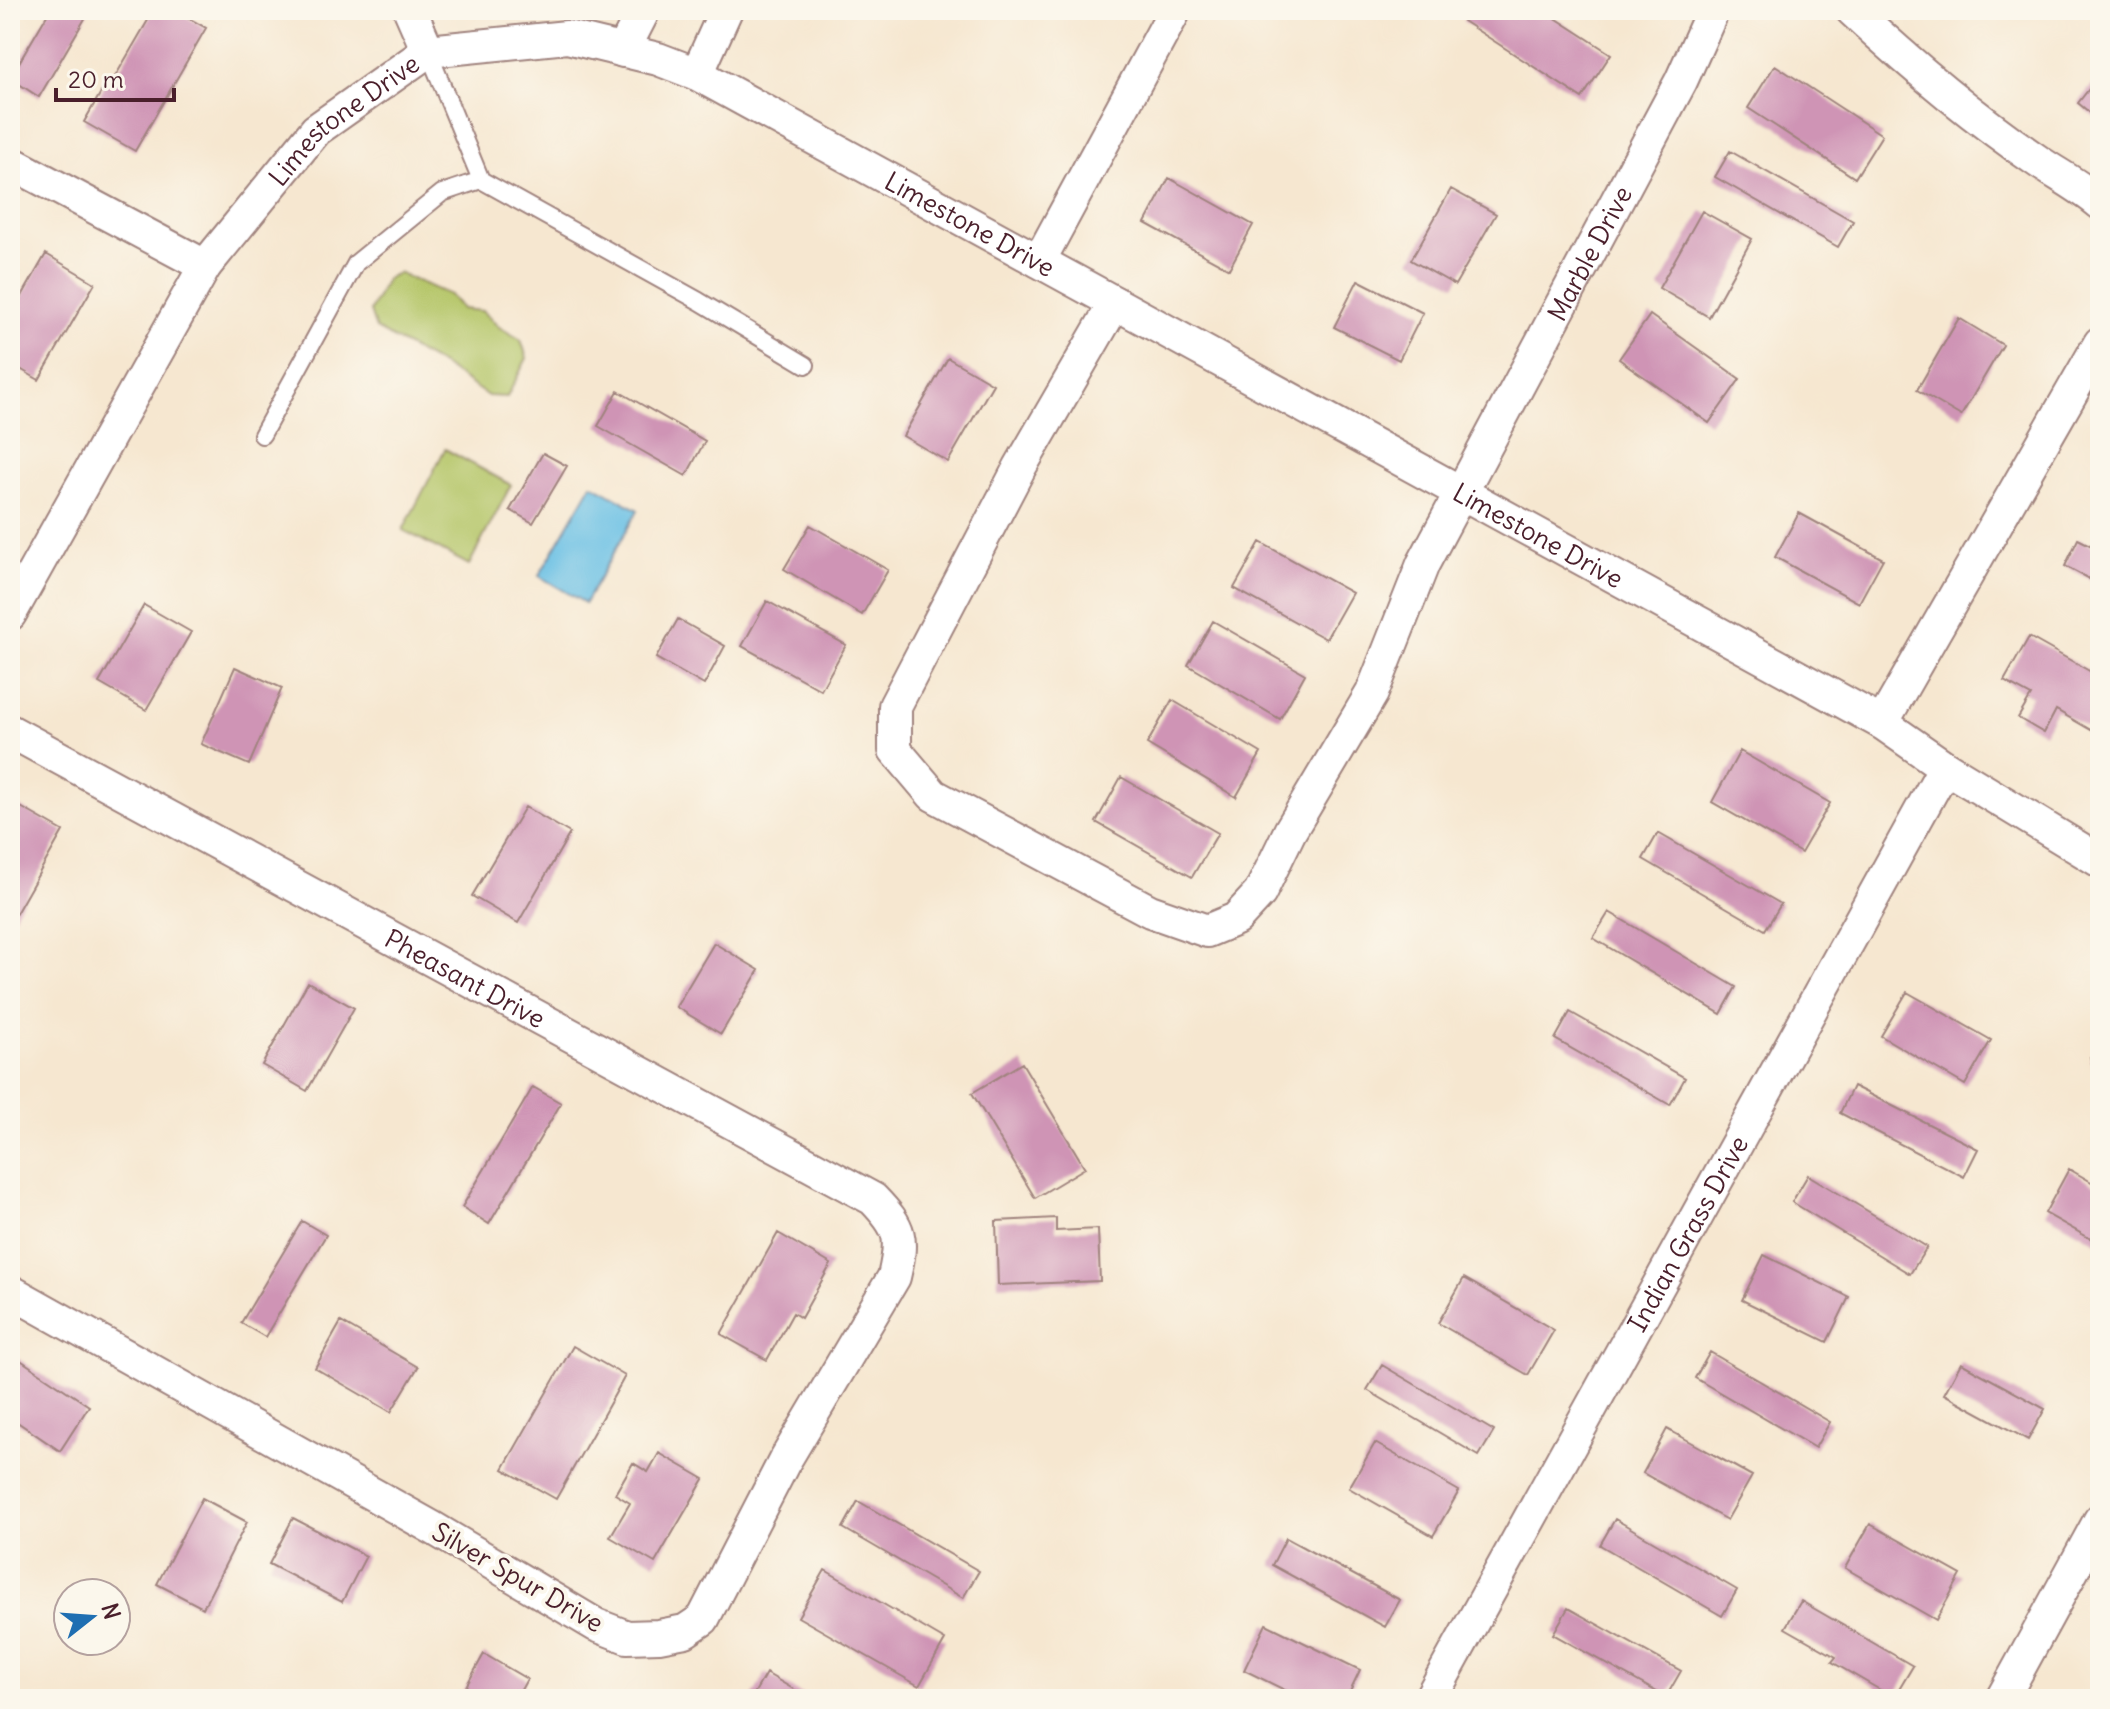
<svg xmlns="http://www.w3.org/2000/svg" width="2110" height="1709" font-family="Delius,sans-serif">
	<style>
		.green { fill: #b5c669; stroke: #80724a; stroke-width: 2 }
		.water { fill: #67bfe4; stroke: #586f88; stroke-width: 2 }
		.building { fill: #cf94b5 }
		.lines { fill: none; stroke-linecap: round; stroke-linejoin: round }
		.lane-casing { stroke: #a0837e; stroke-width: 20 }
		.street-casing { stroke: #a0837e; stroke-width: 36 }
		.lane { stroke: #fff; stroke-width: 16 }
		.street { stroke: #fff; stroke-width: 32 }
		.labels { text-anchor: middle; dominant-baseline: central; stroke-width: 8; stroke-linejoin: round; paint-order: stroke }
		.street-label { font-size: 26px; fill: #4a1f2b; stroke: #fbf7ec }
	</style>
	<rect width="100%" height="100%" fill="#fbf7ec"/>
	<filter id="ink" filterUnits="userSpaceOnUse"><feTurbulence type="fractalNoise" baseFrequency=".0125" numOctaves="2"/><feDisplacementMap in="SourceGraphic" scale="16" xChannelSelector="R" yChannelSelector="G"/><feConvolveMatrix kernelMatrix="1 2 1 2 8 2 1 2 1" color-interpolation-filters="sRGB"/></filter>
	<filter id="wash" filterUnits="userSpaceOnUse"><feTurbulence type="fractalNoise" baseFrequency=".006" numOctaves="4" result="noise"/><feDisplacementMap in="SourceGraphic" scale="32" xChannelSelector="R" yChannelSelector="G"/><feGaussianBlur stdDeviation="1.8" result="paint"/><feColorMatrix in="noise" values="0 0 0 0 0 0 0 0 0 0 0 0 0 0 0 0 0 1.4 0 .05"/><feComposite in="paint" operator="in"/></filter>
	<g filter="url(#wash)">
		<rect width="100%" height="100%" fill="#f6e7d0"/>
		<path class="green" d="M 398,273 L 450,295 L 462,309 L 482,311 L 499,327 L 521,340 L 527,358 L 507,397 L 488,396 L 442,365 L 376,329 L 370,311 L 387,278 Z
			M 445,449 L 511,485 L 469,565 L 403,530 Z"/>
		<path class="water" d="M 592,484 L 638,510 L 585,603 L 539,576 Z"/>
		<g id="blocks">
			<path class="building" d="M 50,10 L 90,10 L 39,97 L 10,78 Z
				M 154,10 L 174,10 L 206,28 L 135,151 L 84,122 L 108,80 L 112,82 Z
				M 1470,10 L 1543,10 L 1611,54 L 1582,98 L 1463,21 Z
				M 1775,65 L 1882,135 L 1855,178 L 1748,108 Z
				M 2100,75 L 2100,121 L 2078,103 Z
				M 1730,151 L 1853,221 L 1838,247 L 1715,177 Z
				M 1169,178 L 1253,225 L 1229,269 L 1145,223 Z
				M 1451,189 L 1496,214 L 1455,285 L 1411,260 Z
				M 1702,211 L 1752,239 L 1709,317 L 1659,288 Z
				M 46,254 L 95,283 L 39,380 L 10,363 L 10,317 Z
				M 1358,280 L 1423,313 L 1399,360 L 1334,327 Z
				M 1650,315 L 1740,379 L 1709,423 L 1619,359 Z
				M 1959,318 L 2003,345 L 1961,416 L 1917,390 Z
				M 948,358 L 993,384 L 948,462 L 903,436 Z
				M 618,391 L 705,441 L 686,476 L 598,426 Z
				M 543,453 L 567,466 L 533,523 L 510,510 Z
				M 1799,513 L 1883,559 L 1859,603 L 1775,557 Z
				M 810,525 L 888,570 L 862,615 L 784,569 Z
				M 2078,539 L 2100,550 L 2100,585 L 2065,566 Z
				M 1260,542 L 1352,593 L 1326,639 L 1234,588 Z
				M 767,601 L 846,645 L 821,690 L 742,646 Z
				M 144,605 L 191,632 L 146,710 L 99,683 Z
				M 678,619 L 725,646 L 704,685 L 656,658 Z
				M 1213,621 L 1305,674 L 1280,719 L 1188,665 Z
				M 2029,637 L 2100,677 L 2100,726 L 2096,733 L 2056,710 L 2044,733 L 2018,718 L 2031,696 L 2004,681 Z
				M 235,667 L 282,688 L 249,765 L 201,744 Z
				M 1172,700 L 1261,753 L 1236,797 L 1147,744 Z
				M 1740,751 L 1830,803 L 1801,853 L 1712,802 Z
				M 1121,777 L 1218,833 L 1192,877 L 1096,822 Z
				M 12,802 L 63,831 L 10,924 L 10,806 Z
				M 525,807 L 570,833 L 518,923 L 472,896 Z
				M 1658,833 L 1781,904 L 1765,930 L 1643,859 Z
				M 1609,912 L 1736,987 L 1721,1014 L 1593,938 Z
				M 714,943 L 759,970 L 721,1034 L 676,1007 Z
				M 308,982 L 354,1008 L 307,1091 L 262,1065 Z
				M 1907,992 L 1991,1040 L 1965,1085 L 1881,1036 Z
				M 1570,1012 L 1685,1078 L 1670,1105 L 1555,1039 Z
				M 2100,1054 L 2100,1090 L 2099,1090 L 2090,1057 Z
				M 1022,1063 L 1085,1168 L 1035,1198 L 972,1093 Z
				M 1853,1086 L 1978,1149 L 1964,1177 L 1840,1113 Z
				M 533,1087 L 561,1103 L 489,1224 L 462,1207 Z
				M 2069,1169 L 2100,1187 L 2100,1244 L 2045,1213 Z
				M 1808,1175 L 1927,1247 L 1910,1274 L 1792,1202 Z
				M 1056,1218 L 1056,1231 L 1098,1229 L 1100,1281 L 998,1285 L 996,1221 Z
				M 302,1221 L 326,1235 L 265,1337 L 241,1323 Z
				M 778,1233 L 831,1264 L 801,1318 L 793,1313 L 767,1360 L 721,1334 Z
				M 1764,1255 L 1849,1297 L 1827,1342 L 1742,1300 Z
				M 1464,1278 L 1554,1330 L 1528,1375 L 1438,1323 Z
				M 341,1322 L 418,1367 L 391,1412 L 315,1368 Z
				M 573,1346 L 625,1376 L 556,1499 L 503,1469 Z
				M 1710,1352 L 1830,1422 L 1815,1448 L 1695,1378 Z
				M 10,1353 L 89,1406 L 60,1451 L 10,1417 Z
				M 1961,1363 L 2045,1409 L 2028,1440 L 1944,1394 Z
				M 1382,1365 L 1494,1431 L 1479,1456 L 1367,1390 Z
				M 1667,1429 L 1752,1476 L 1727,1520 L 1643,1473 Z
				M 1375,1443 L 1459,1491 L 1433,1536 L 1349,1488 Z
				M 659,1453 L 704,1479 L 655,1563 L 610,1537 L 630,1503 L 615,1494 L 633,1463 L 648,1472 Z
				M 202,1498 L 247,1522 L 203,1608 L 157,1584 Z
				M 858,1501 L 979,1571 L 963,1598 L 843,1528 Z
				M 293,1518 L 366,1556 L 342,1602 L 269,1564 Z
				M 1615,1519 L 1737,1590 L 1722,1616 L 1600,1545 Z
				M 1870,1524 L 1961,1575 L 1936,1620 L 1845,1568 Z
				M 1286,1538 L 1400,1600 L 1385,1627 L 1272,1565 Z
				M 825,1570 L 945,1640 L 919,1686 L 798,1617 Z
				M 1801,1601 L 1913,1666 L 1894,1698 L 1832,1662 L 1836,1657 L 1785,1628 Z
				M 1568,1608 L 1681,1671 L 1666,1697 L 1553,1634 Z
				M 1266,1624 L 1360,1670 L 1346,1699 L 1303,1699 L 1244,1670 Z
				M 484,1654 L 527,1679 L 516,1699 L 459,1699 Z
				M 766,1673 L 810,1699 L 751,1699 Z"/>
		</g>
	</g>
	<g filter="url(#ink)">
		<use href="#blocks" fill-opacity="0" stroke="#a0837e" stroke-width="2"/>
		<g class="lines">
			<defs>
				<path id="lane" d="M 428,51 L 481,180 L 699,301 L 806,365
					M 262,435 L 356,263 L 442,193 L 481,180"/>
				<g id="street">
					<path d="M 410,10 L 428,51"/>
					<path d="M 1852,10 C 1910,64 1973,117 2039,162 C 2060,176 2081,187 2100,203"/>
					<path d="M 623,51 L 644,10"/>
					<path d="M 697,74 L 726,10"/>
					<path d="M 10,162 L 205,266"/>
					<path d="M 1039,261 L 1175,10"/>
					<path id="s1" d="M 1115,303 L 1020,467 L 895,706 L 895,750 L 933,795 L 1150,911 L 1207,931 L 1236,919 L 1260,893 L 1290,831 L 1372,693 L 1423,564 L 1681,81 L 1713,10"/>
					<path id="s2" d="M 10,614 L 205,266 L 316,130 L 428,51 L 567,37 L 658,59 L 697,74 L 1882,723 L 1945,767 L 2100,861"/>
					<path d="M 1882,723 L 2100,343"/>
					<path id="s3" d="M 10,731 L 873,1199 C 902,1229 903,1238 894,1277 L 784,1462 L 703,1619 L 685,1631 L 659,1636 L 627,1637 L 596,1625 L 433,1528 L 10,1291"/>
					<path id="s4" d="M 1430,1699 L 1945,767"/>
					<path d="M 2002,1699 L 2100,1520"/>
				</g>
			</defs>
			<use href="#lane" class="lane-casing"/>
			<use href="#street" class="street-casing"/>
			<use href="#lane" class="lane"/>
			<use href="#street" class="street"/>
		</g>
	</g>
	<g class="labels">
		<g class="street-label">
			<text stroke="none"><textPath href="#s2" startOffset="602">Limestone Drive</textPath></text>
			<text stroke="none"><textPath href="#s2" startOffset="1298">Limestone Drive</textPath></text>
			<text stroke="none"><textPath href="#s1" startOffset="1656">Marble Drive</textPath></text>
			<text stroke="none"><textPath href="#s2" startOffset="1946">Limestone Drive</textPath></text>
			<text stroke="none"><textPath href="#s3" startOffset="518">Pheasant Drive</textPath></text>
			<text stroke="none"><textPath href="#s4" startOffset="532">Indian Grass Drive</textPath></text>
			<text transform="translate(518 1577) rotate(30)">Silver Spur Drive</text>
		</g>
	</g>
	<rect width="2110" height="1709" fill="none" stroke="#fbf7ec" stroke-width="40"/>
	<g transform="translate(92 1617) rotate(73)"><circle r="38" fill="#fbf7ec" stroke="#b4a19f" stroke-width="2"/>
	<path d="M0-6L14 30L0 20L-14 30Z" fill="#1f6fb2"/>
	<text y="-12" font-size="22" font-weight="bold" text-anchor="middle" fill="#4a1f2b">N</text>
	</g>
	<path d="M56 88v12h118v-12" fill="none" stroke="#4a1f2b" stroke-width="4"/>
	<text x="68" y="88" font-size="24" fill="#4a1f2b" stroke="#fbf7ec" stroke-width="6" paint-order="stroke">20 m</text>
</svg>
